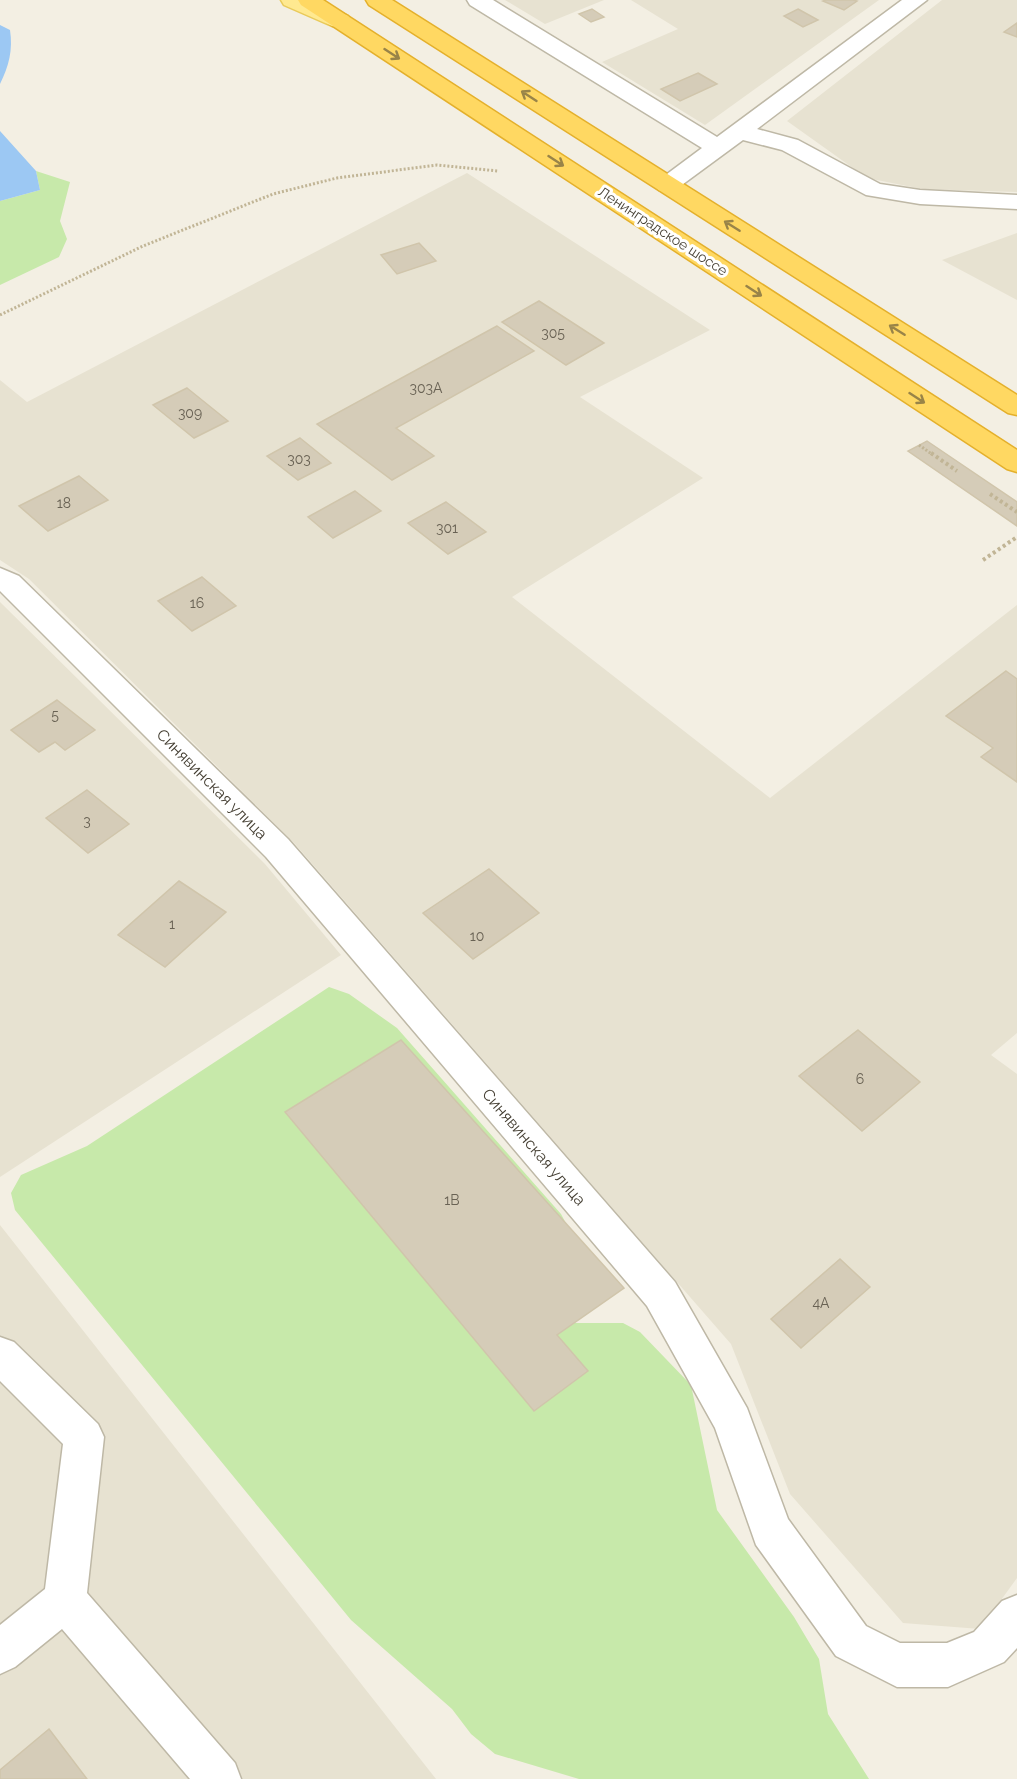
<svg xmlns="http://www.w3.org/2000/svg" width="1017" height="1779" font-family="Raleway,sans-serif">
	<style>
		.residential { fill: #e7e2d1 }
		.green { fill: #c7e9aa }
		.water { fill: #9cc8f3 }
		.building { fill: #d5ccb8; stroke: #d0c5ab; stroke-width: 1.5 }
		.lines { fill: none; stroke-linecap: round; stroke-linejoin: round }
		.minor-casing { stroke: #beb8a6; stroke-width: 3 }
		.major-casing { stroke: #e9ca5b; stroke-width: 3 }
		.highway-casing { stroke: #e4b02c; stroke-width: 3 }
		.path-far1 { stroke: #c1b596; stroke-width: 3; stroke-dasharray: 2 2; stroke-linecap: butt }
		.path { stroke: #c1b596; stroke-width: 4; stroke-dasharray: 3 3; stroke-linecap: butt }
		.minor { fill: #fff; fill-rule: evenodd }
		.major { fill: #ffe990; fill-rule: evenodd }
		.highway { fill: #ffd862; fill-rule: evenodd }
		.oneway { stroke: #998448 }
		.labels { text-anchor: middle; dominant-baseline: central; stroke-width: 6; stroke-linejoin: round; paint-order: stroke }
		.far-street-label { font-size: 14px; fill: #453f33; stroke: #fff }
		.number-label { font-size: 14px; fill: #696254 }
		.street-label { font-size: 16px; fill: #453f33; stroke: #fff }
	</style>
	<rect width="100%" height="100%" fill="#f3efe3"/>
	<path class="residential" d="M 505,0 L 604,0 L 545,24 Z
		M 631,0 L 879,0 L 705,125 L 602,62 L 678,29 Z
		M 942,0 L 1017,0 L 1017,192 L 922,189 L 867,178 L 787,121 Z
		M 467,173 L 710,330 L 580,397 L 703,478 L 512,597 L 770,798 L 1017,605 L 1017,1033 L 991,1055 L 1017,1074 L 1017,1578 L 980,1629 L 903,1623 L 790,1494 L 731,1344 L 295,844 L 29,579 L 0,560 L 0,380 L 27,402 Z
		M 1017,233 L 1017,300 L 942,260 Z
		M 0,602 L 265,864 L 341,955 L 0,1177 Z
		M 0,1225 L 436,1779 L 0,1779 Z"/>
	<path class="green" d="M 36,171 L 70,182 L 60,221 L 67,239 L 59,257 L 0,285 L 0,201 L 40,190 Z
		M 329,987 L 349,994 L 397,1028 L 561,1214 L 571,1233 L 554,1323 L 623,1323 L 640,1332 L 691,1385 L 717,1510 L 794,1617 L 819,1659 L 828,1714 L 869,1779 L 579,1779 L 495,1754 L 471,1734 L 452,1709 L 351,1620 L 15,1210 L 11,1193 L 21,1175 L 87,1146 Z"/>
	<path class="water" d="M 0,25 L 10,30 C 13,50 9,66 0,84 Z
		M 0,131 L 36,171 L 40,190 L 0,201 Z"/>
	<path class="building" d="M 826,0 L 853,0 L 857,1 L 844,10 L 823,1 Z
		M 592,9 L 604,17 L 591,22 L 579,14 Z
		M 798,9 L 818,20 L 803,27 L 784,16 Z
		M 1017,23 L 1017,37 L 1004,32 Z
		M 698,73 L 717,84 L 680,101 L 661,89 Z
		M 419,243 L 436,261 L 397,274 L 381,255 Z
		M 539,301 L 604,343 L 566,365 L 502,322 Z
		M 497,326 L 534,351 L 396,428 L 434,456 L 392,480 L 317,424 Z
		M 187,388 L 228,421 L 194,438 L 153,405 Z
		M 300,438 L 331,463 L 298,480 L 267,456 Z
		M 927,441 L 1017,502 L 1017,526 L 908,451 Z
		M 79,476 L 108,500 L 48,531 L 19,506 Z
		M 355,491 L 381,511 L 333,538 L 308,517 Z
		M 446,502 L 486,532 L 448,554 L 408,523 Z
		M 202,577 L 236,606 L 192,631 L 158,601 Z
		M 1006,671 L 1017,679 L 1017,782 L 981,757 L 993,748 L 946,716 Z
		M 57,700 L 95,730 L 65,750 L 55,742 L 39,752 L 11,730 Z
		M 87,790 L 129,824 L 88,853 L 46,818 Z
		M 489,869 L 539,913 L 473,959 L 423,913 Z
		M 179,881 L 226,912 L 165,967 L 118,935 Z
		M 858,1030 L 920,1082 L 862,1131 L 799,1076 Z
		M 401,1040 L 624,1288 L 557,1335 L 588,1371 L 534,1411 L 285,1112 Z
		M 840,1259 L 870,1287 L 801,1348 L 771,1319 Z
		M 49,1729 L 87,1779 L 0,1779 L 0,1770 Z"/>
	<g class="lines">
		<defs>
			<path id="minor" d="M 467,0 L 493,0 L 717,137 L 902,0 L 927,0 L 757,129 L 798,140 L 880,184 L 920,190 L 1017,195 L 1017,209 L 920,204 L 866,195 L 782,150 L 743,140 L 675,190 L 667,192 L 659,190 L 655,185 L 659,180 L 702,148 L 470,5 Z
				M 0,568 L 19,576 L 288,839 L 675,1282 L 747,1408 L 788,1519 L 866,1626 L 900,1643 L 947,1643 L 974,1632 L 1002,1601 L 1017,1595 L 1017,1648 L 1004,1662 L 948,1687 L 897,1687 L 836,1656 L 756,1545 L 715,1428 L 647,1306 L 266,857 L 0,591 Z
				M 0,1337 L 14,1342 L 98,1424 L 104,1437 L 87,1593 L 235,1763 L 241,1779 L 190,1779 L 62,1629 L 15,1667 L 0,1674 L 0,1625 L 45,1589 L 63,1444 L 0,1381 Z"/>
			<path id="major" d="M 281,0 L 310,0 L 348,16 L 351,21 L 348,26 L 340,27 L 332,26 L 284,5 Z"/>
			<path id="highway" d="M 298,0 L 323,0 L 1017,450 L 1017,472 L 1007,469 L 301,5 Z
				M 366,0 L 392,0 L 1017,395 L 1017,415 L 1008,413 L 369,5 Z"/>
		</defs>
		<use href="#minor" class="minor-casing"/>
		<use href="#major" class="major-casing"/>
		<use href="#highway" class="highway-casing"/>
		<path class="path-far1" d="M 0,315 L 143,246 L 273,194 L 337,178 L 437,165 L 498,171
			M 919,445 L 933,455"/>
		<path class="path" d="M 931,453 L 957,471
			M 990,494 L 1017,512
			M 983,560 L 1017,537"/>
		<use href="#minor" class="minor"/>
		<use href="#major" class="major"/>
		<use href="#highway" class="highway"/>
	</g>
	<defs><path id="oneway-shaft" d="M-6 0H5M1.5-3L5.5 0L1.5 3" fill="none" stroke-width="1.6" stroke-linecap="round" stroke-linejoin="round" transform="scale(1.5)"/></defs>
	<g class="oneway">
		<use href="#oneway-shaft" transform="translate(392 54) rotate(33)"/>
		<use href="#oneway-shaft" transform="translate(529 96) rotate(-147)"/>
		<use href="#oneway-shaft" transform="translate(556 161) rotate(33)"/>
		<use href="#oneway-shaft" transform="translate(732 226) rotate(-148)"/>
		<use href="#oneway-shaft" transform="translate(754 291) rotate(33)"/>
		<use href="#oneway-shaft" transform="translate(897 330) rotate(-148)"/>
		<use href="#oneway-shaft" transform="translate(917 398) rotate(33)"/>
	</g>
	<g class="labels">
		<g class="far-street-label">
			<text transform="translate(663 231) rotate(33)">Ленинградское шоссе</text>
		</g>
		<g class="number-label">
			<text x="553" y="333">305</text>
			<text x="426" y="388">303А</text>
			<text x="190" y="413">309</text>
			<text x="299" y="459">303</text>
			<text x="64" y="503">18</text>
			<text x="447" y="528">301</text>
			<text x="197" y="603">16</text>
			<text x="55" y="715">5</text>
			<text x="87" y="821">3</text>
			<text x="172" y="924">1</text>
			<text x="477" y="936">10</text>
			<text x="860" y="1079">6</text>
			<text x="452" y="1200">1В</text>
			<text x="821" y="1303">4А</text>
		</g>
		<g class="street-label">
			<text transform="translate(212 784) rotate(45)">Синявинская улица</text>
			<text transform="translate(534 1147) rotate(49)">Синявинская улица</text>
		</g>
	</g>
</svg>
